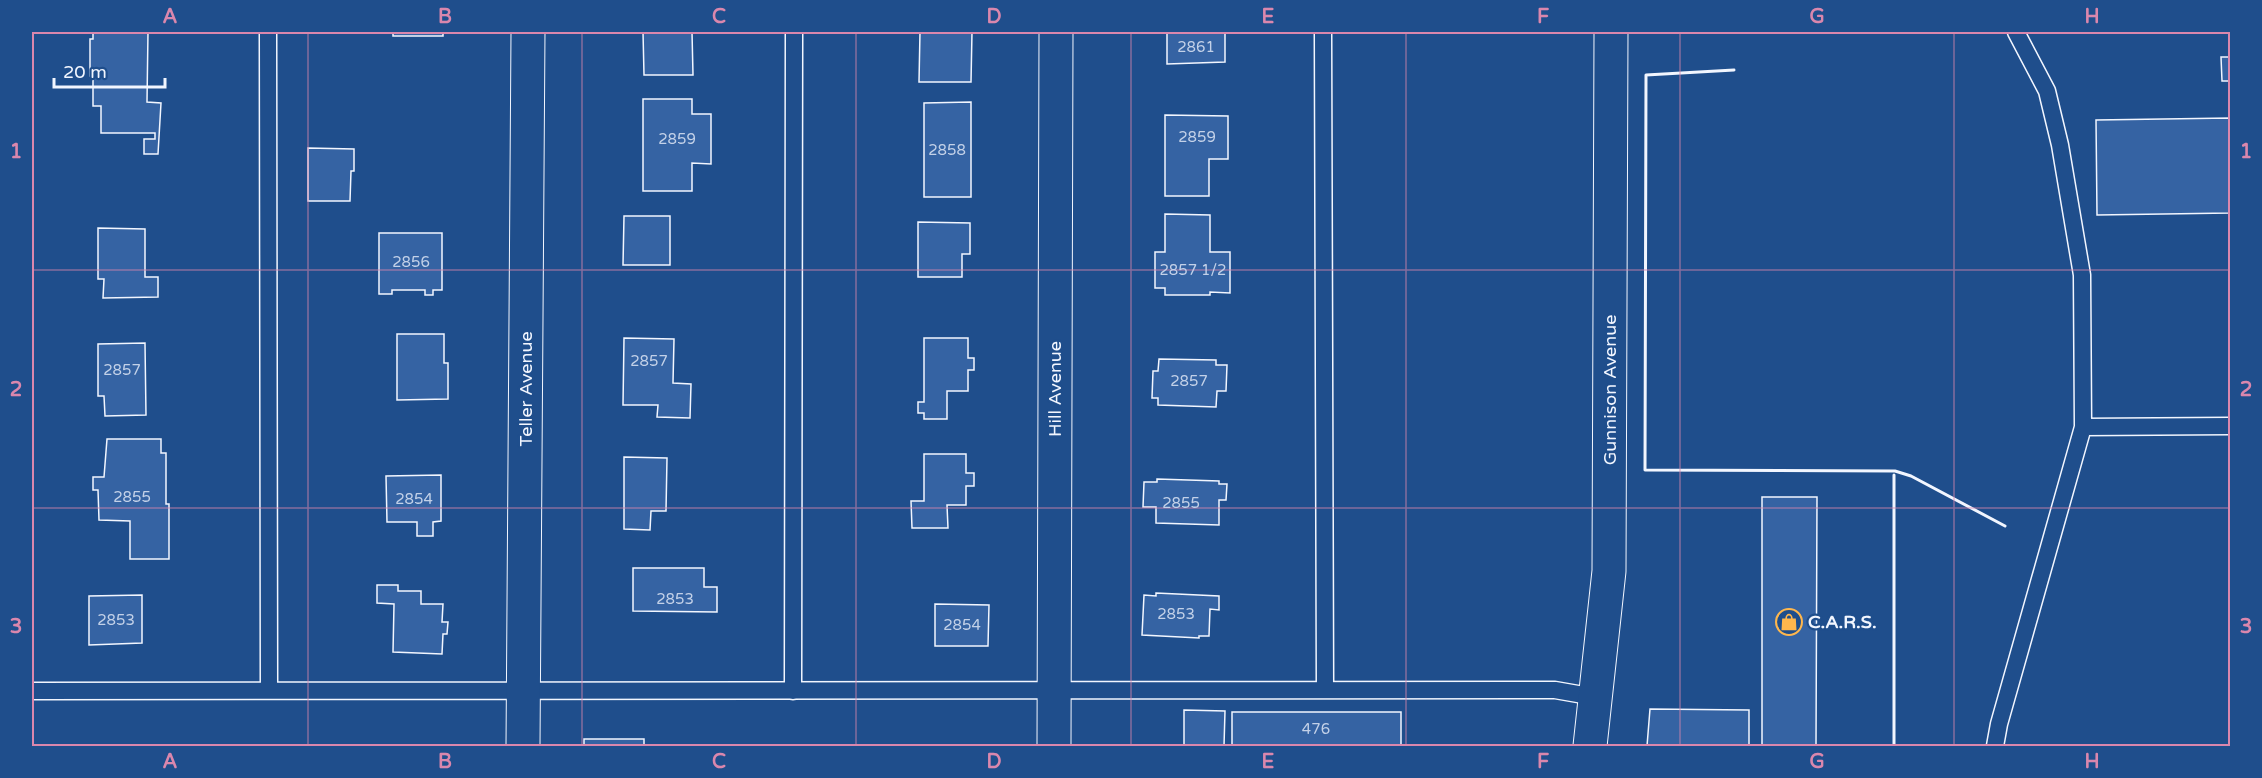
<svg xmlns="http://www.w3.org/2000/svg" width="2262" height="778" font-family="'Varela Round',sans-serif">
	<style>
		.building { fill: #3563a3; stroke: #f2f6ff; stroke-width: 1.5 }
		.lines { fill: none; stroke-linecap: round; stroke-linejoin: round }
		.service-casing { stroke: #f2f6ff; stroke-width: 19 }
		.minor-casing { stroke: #f2f6ff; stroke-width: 35 }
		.service { stroke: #1f4e8c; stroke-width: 16 }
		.minor { stroke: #1f4e8c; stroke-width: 33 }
		.wall { stroke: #f2f6ff; stroke-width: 3 }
		.grid { fill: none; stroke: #da87ad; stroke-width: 1.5; stroke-opacity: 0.55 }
		.labels { text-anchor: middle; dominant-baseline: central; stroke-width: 4.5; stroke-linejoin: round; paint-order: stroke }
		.number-label { font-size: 15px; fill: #c3d1e8 }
		.street-label { font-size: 18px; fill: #f2f6ff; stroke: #1f4e8c }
		.poi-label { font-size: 18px; font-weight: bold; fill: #f2f6ff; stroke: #1f4e8c; text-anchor: start }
		.neatline { fill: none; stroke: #da87ad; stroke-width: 2 }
		.grid-label { font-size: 20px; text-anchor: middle; font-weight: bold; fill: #da87ad }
	</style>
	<rect width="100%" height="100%" fill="#1f4e8c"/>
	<path class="building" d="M 93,32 L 148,32 L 147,102 L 161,103 L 158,154 L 144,154 L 144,139 L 155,139 L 155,133 L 101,133 L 101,106 L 93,106 L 93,76 L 90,76 L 90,39 L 93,39 Z
		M 393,32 L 443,32 L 443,36 L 393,36 Z
		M 643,32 L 692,32 L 693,75 L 644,75 Z
		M 920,32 L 972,32 L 971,82 L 919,82 Z
		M 1167,32 L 1225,32 L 1225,62 L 1167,64 Z
		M 2221,57 L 2230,57 L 2230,81 L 2222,81 Z
		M 643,99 L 692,99 L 692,114 L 711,114 L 711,164 L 692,163 L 692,191 L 643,191 Z
		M 971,102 L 971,197 L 924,197 L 924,103 Z
		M 1165,115 L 1228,116 L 1228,159 L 1209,159 L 1209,196 L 1165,196 Z
		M 2230,118 L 2230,213 L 2097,215 L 2096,120 Z
		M 308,148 L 354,149 L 354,171 L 351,171 L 350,201 L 308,201 Z
		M 1165,214 L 1210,215 L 1210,252 L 1230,252 L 1230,293 L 1210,292 L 1210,295 L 1165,295 L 1165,288 L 1155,288 L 1155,252 L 1165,252 Z
		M 624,216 L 670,216 L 670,265 L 623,265 Z
		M 918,222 L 970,223 L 970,254 L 962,254 L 962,277 L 918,277 Z
		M 98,228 L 145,229 L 145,277 L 158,277 L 158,297 L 103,298 L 104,279 L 98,279 Z
		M 379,233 L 442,233 L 442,290 L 433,290 L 433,295 L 425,295 L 425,290 L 392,290 L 392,294 L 379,294 Z
		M 397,334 L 444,334 L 444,363 L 448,363 L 448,399 L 397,400 Z
		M 624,338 L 674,339 L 673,383 L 691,384 L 690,418 L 657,417 L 658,405 L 623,405 Z
		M 924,338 L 968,338 L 968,358 L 974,358 L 974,370 L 968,370 L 968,391 L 947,391 L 947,419 L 924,419 L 924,413 L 918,413 L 918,402 L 924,402 Z
		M 145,343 L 146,415 L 105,416 L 104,396 L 98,396 L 98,344 Z
		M 1159,359 L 1216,360 L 1216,365 L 1227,365 L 1226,391 L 1217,391 L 1216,407 L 1158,405 L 1158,398 L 1152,398 L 1153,371 L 1158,371 Z
		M 107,439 L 161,439 L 161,453 L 166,453 L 166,504 L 169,504 L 169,559 L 130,559 L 130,521 L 99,520 L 98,490 L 93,490 L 93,477 L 104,477 Z
		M 924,454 L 966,454 L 966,473 L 974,473 L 974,486 L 966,486 L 966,505 L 947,505 L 948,528 L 912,528 L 911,501 L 924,501 Z
		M 624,457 L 667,458 L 666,511 L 651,511 L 650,530 L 624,529 Z
		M 441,475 L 441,521 L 433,522 L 433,536 L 417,536 L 417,522 L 387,522 L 386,476 Z
		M 1157,479 L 1219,481 L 1219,484 L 1227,484 L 1226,500 L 1219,500 L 1219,525 L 1156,523 L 1156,507 L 1143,507 L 1144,482 L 1157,482 Z
		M 1762,497 L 1817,497 L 1816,746 L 1762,746 Z
		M 1762,497 L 1817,497 L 1816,746 L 1762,746 Z
		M 633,568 L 704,568 L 704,587 L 717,587 L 717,612 L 633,611 Z
		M 377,585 L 398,585 L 398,591 L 421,591 L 421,604 L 443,604 L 442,622 L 448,622 L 447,634 L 443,634 L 442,654 L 393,652 L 394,604 L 377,603 Z
		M 1156,593 L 1219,596 L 1219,610 L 1210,609 L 1209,636 L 1199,636 L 1199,638 L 1142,635 L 1144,595 L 1156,596 Z
		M 142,595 L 142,643 L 89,645 L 89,596 Z
		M 935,604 L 989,605 L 988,646 L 935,646 Z
		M 1650,709 L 1749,710 L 1749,746 L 1647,746 Z
		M 1184,710 L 1225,711 L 1224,746 L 1184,746 Z
		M 1232,712 L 1401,712 L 1401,746 L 1232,746 Z
		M 584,739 L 644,739 L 644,746 L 584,746 Z"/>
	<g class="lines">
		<defs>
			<path id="service" d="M 268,32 L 269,690
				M 1323,32 L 1325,690
				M 2083,427 L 2230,426
				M 32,691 L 1555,690 L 1595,697
				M 793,691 L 794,32
				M 1995,746 L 1999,724 L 2083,427 L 2082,275 L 2060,145 L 2047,91 L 2016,32"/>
			<path id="minor" d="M 523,746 L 528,32
				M 1054,746 L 1056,32
				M 1590,746 L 1609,571 L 1611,32"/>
		</defs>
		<use href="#service" class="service-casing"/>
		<use href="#minor" class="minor-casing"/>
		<use href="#service" class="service"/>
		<use href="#minor" class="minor"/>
		<path class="wall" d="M 1734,70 L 1646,75 L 1645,470 L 1895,471 L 1911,476 L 2005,526
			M 1894,475 L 1894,746"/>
	</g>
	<path class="grid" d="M 308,32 L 308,746M 582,32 L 582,746M 856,32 L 856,746M 1131,32 L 1131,746M 1406,32 L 1406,746M 1680,32 L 1680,746M 1954,32 L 1954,746M 32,270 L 2230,270M 32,508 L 2230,508"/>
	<defs>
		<symbol id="shop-ring" viewBox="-11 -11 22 22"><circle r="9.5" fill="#1f4e8c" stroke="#ffb74d" stroke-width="1.5"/><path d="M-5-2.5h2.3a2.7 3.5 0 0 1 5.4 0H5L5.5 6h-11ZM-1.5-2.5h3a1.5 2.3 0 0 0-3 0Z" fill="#ffb74d"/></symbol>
	</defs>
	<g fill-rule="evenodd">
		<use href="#shop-ring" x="1774" y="607" width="30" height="30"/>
	</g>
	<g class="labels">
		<g class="number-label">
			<text x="1196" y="47">2861</text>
			<text x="1197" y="137">2859</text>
			<text x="677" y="139">2859</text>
			<text x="947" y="150">2858</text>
			<text x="411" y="262">2856</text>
			<text x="1193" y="270">2857 1/2</text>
			<text x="649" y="361">2857</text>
			<text x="122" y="370">2857</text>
			<text x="1189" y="381">2857</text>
			<text x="132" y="497">2855</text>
			<text x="414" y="499">2854</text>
			<text x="1181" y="503">2855</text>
			<text x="675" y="599">2853</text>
			<text x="1176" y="614">2853</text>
			<text x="116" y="620">2853</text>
			<text x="962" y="625">2854</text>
			<text x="1316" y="729">476</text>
		</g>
		<g class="street-label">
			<text transform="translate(526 389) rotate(-90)">Teller Avenue</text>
			<text transform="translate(1055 389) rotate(-90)">Hill Avenue</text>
			<text transform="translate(1610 390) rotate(-90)">Gunnison Avenue</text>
		</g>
		<g class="poi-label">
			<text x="1808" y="622">C.A.R.S.</text>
		</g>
	</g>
	<rect width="2262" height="778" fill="none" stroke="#1f4e8c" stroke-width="66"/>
	<path d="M54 78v9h111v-9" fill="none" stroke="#f2f6ff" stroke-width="3"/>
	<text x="63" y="78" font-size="18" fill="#f2f6ff" stroke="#1f4e8c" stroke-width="4.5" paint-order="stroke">20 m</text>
	<rect x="33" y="33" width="2196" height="712" class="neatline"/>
	<g class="grid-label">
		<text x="170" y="23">A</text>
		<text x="445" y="23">B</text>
		<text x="719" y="23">C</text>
		<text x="994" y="23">D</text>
		<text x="1268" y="23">E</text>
		<text x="1543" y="23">F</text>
		<text x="1817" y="23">G</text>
		<text x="2092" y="23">H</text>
		<text x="16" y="158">1</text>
		<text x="2246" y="158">1</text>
		<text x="16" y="396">2</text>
		<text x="2246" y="396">2</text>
		<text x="16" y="633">3</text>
		<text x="2246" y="633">3</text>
		<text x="170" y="768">A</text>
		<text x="445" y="768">B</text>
		<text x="719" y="768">C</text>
		<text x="994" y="768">D</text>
		<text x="1268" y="768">E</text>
		<text x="1543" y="768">F</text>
		<text x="1817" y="768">G</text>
		<text x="2092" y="768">H</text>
	</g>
</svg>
